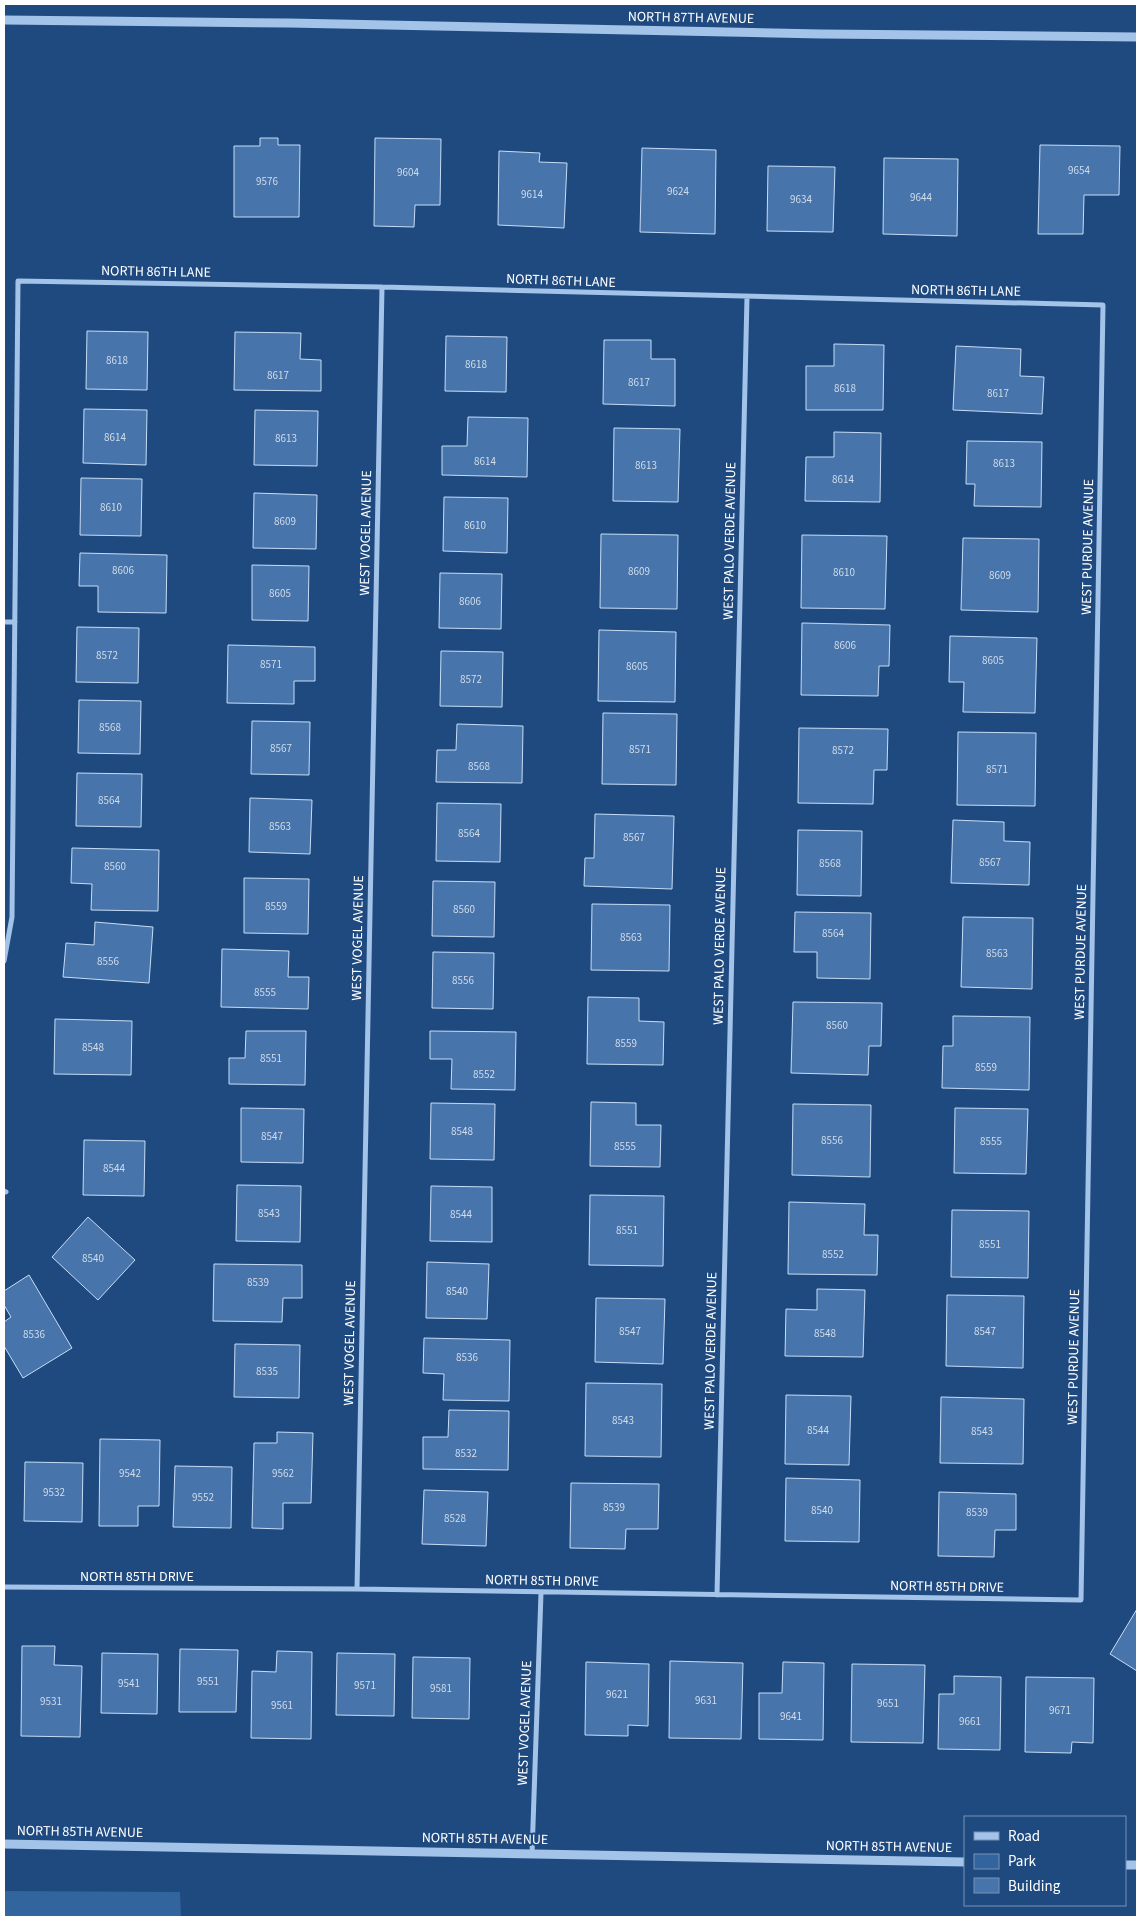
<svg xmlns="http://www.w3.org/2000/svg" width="1141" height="1921" font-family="'Source Sans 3',sans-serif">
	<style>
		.green { fill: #32649e }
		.building { fill: #4774aa; stroke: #c7ddf6 }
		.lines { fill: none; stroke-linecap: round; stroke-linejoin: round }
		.minor { stroke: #a3c3e8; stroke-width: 5 }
		.tertiary { stroke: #a3c3e8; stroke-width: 9 }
		.labels { text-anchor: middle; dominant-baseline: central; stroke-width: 4; stroke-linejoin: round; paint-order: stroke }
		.number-label { font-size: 11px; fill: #d1dcea }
		.street-label { font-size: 14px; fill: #fff; stroke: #1f4a80 }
	</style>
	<rect width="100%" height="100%" fill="#1f4a80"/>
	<path class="green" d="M 4,1891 L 180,1892 L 181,1917 L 4,1917 Z"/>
	<path class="building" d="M 260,138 L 278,138 L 278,145 L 300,145 L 299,217 L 234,217 L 234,146 L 260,146 Z
		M 375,138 L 441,139 L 440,205 L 415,205 L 414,227 L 374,226 Z
		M 1040,145 L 1120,146 L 1119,195 L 1084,195 L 1083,234 L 1038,234 Z
		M 642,148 L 716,150 L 715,234 L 640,232 Z
		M 499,151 L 540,153 L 539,162 L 567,163 L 564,228 L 498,225 Z
		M 884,158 L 958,159 L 957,236 L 883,234 Z
		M 768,166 L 835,167 L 833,232 L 767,231 Z
		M 87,331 L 148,332 L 147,390 L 86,389 Z
		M 235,332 L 301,333 L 300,359 L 321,360 L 321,391 L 234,390 Z
		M 446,336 L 507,337 L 506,392 L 445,391 Z
		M 604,340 L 651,340 L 651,359 L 675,359 L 675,406 L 603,404 Z
		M 834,344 L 884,345 L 883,410 L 806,410 L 806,366 L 834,366 Z
		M 956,346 L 1021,349 L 1020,376 L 1044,377 L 1042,414 L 953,410 Z
		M 84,409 L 147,410 L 146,465 L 83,463 Z
		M 255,410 L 318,411 L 317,466 L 254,465 Z
		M 468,417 L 528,418 L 527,477 L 442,475 L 442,446 L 467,446 Z
		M 614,428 L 680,429 L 678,502 L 613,501 Z
		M 834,432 L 881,433 L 880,502 L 805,501 L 806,457 L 834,457 Z
		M 967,441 L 1042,442 L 1041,507 L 974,506 L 975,484 L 966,484 Z
		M 81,478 L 142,479 L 141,536 L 80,535 Z
		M 254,493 L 317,495 L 316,549 L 253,548 Z
		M 444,497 L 508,498 L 507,553 L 443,551 Z
		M 601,534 L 678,535 L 677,609 L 600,608 Z
		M 802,535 L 887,536 L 885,609 L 801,608 Z
		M 963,538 L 1039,539 L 1038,612 L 961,610 Z
		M 80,553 L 167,555 L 166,613 L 98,612 L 98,586 L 79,586 Z
		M 252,565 L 309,566 L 308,621 L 252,620 Z
		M 440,573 L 502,574 L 501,629 L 439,628 Z
		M 802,623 L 890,625 L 889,666 L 879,666 L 878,696 L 801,695 Z
		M 77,627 L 139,628 L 138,683 L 76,682 Z
		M 599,630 L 676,632 L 675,702 L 598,701 Z
		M 950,636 L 1037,638 L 1035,713 L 963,712 L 964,682 L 949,682 Z
		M 228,645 L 315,647 L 315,681 L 294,681 L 294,704 L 227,703 Z
		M 441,651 L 503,652 L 502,707 L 440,706 Z
		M 79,700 L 141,701 L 140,754 L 78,753 Z
		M 603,713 L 677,714 L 676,785 L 602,784 Z
		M 252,721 L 310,722 L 309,775 L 251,774 Z
		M 457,724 L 523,726 L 522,783 L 436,782 L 437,750 L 456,750 Z
		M 799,728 L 888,729 L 887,770 L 874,770 L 873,804 L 798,803 Z
		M 958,732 L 1036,733 L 1035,806 L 957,805 Z
		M 77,773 L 142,774 L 141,827 L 76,826 Z
		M 250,798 L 312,800 L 310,854 L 249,852 Z
		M 437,803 L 501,804 L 500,862 L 436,861 Z
		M 595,814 L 674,816 L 672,889 L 584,886 L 585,858 L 594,858 Z
		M 953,820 L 1004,822 L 1004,841 L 1030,842 L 1029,885 L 951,883 Z
		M 798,830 L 862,831 L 861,896 L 797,895 Z
		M 72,848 L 159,850 L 158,911 L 91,910 L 92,884 L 71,883 Z
		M 244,878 L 309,879 L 308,934 L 244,933 Z
		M 433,881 L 495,882 L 494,937 L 432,936 Z
		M 592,904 L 670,905 L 669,971 L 591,970 Z
		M 795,912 L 871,913 L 870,979 L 817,978 L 817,952 L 794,952 Z
		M 963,917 L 1033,918 L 1032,989 L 961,987 Z
		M 95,922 L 153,927 L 149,983 L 63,977 L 66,943 L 94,945 Z
		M 222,949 L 289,951 L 288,977 L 309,977 L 308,1009 L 221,1007 Z
		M 433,952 L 494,953 L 493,1009 L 432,1008 Z
		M 588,997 L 639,998 L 639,1021 L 664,1022 L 663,1065 L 587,1064 Z
		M 793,1002 L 882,1003 L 881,1046 L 869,1046 L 868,1075 L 791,1073 Z
		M 953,1016 L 1030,1017 L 1029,1090 L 942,1088 L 943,1046 L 953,1046 Z
		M 55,1019 L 132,1021 L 131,1075 L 54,1074 Z
		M 246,1031 L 306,1031 L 305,1085 L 229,1084 L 229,1058 L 245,1058 Z
		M 430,1031 L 516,1032 L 515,1090 L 451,1089 L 452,1059 L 430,1059 Z
		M 591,1102 L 636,1103 L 636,1125 L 661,1125 L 660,1167 L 590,1166 Z
		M 431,1103 L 495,1104 L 494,1160 L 430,1159 Z
		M 793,1104 L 871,1105 L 870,1177 L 792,1175 Z
		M 241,1108 L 304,1109 L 303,1163 L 241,1162 Z
		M 955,1108 L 1028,1109 L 1026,1174 L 954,1173 Z
		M 84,1140 L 145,1141 L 144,1196 L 83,1195 Z
		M 237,1185 L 301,1186 L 300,1242 L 236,1241 Z
		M 431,1186 L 492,1187 L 492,1242 L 430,1241 Z
		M 590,1195 L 664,1196 L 663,1266 L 589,1265 Z
		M 789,1202 L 865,1204 L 864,1235 L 878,1235 L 877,1275 L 788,1274 Z
		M 952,1210 L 1029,1211 L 1028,1278 L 951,1277 Z
		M 88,1217 L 135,1260 L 98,1300 L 52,1257 Z
		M 427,1262 L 489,1264 L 487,1319 L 426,1318 Z
		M 214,1264 L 302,1265 L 302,1298 L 283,1298 L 282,1322 L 213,1321 Z
		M 29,1275 L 72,1348 L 23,1378 L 4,1346 L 4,1322 L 11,1317 L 4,1305 L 4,1291 Z
		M 817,1289 L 865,1290 L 863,1357 L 785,1356 L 786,1309 L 817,1310 Z
		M 947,1295 L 1024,1296 L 1023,1368 L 946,1366 Z
		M 596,1298 L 665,1299 L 663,1364 L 595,1362 Z
		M 424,1338 L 510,1340 L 509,1401 L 443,1400 L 444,1374 L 423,1373 Z
		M 235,1344 L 300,1345 L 299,1398 L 234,1397 Z
		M 586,1383 L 662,1384 L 661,1457 L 585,1456 Z
		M 786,1395 L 851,1396 L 849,1465 L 785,1464 Z
		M 941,1397 L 1024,1399 L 1023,1464 L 940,1463 Z
		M 449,1410 L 509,1411 L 508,1470 L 423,1469 L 423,1437 L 448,1437 Z
		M 277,1432 L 313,1433 L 311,1503 L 283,1503 L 283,1529 L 252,1528 L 254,1443 L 277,1443 Z
		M 100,1439 L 160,1440 L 159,1506 L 138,1506 L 138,1526 L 99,1526 Z
		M 25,1462 L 83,1463 L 82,1522 L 24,1521 Z
		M 175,1466 L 232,1467 L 231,1528 L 173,1527 Z
		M 786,1478 L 860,1480 L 859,1542 L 785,1541 Z
		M 571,1483 L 659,1484 L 658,1529 L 626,1529 L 625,1549 L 570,1548 Z
		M 424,1490 L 488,1492 L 486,1546 L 422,1544 Z
		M 939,1492 L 1016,1494 L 1016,1530 L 995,1530 L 994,1557 L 938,1556 Z
		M 1137,1609 L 1137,1671 L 1110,1654 Z
		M 22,1646 L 55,1646 L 54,1665 L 82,1666 L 80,1737 L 21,1736 Z
		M 180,1649 L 238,1650 L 236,1712 L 179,1712 Z
		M 277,1651 L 312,1652 L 311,1739 L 251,1738 L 252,1671 L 276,1672 Z
		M 102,1653 L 158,1654 L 157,1714 L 101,1713 Z
		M 337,1653 L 395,1654 L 394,1716 L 336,1715 Z
		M 413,1657 L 470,1658 L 469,1719 L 412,1718 Z
		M 670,1661 L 743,1663 L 741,1739 L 669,1738 Z
		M 586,1662 L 649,1664 L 648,1726 L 628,1725 L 628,1736 L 585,1735 Z
		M 783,1662 L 824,1663 L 823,1740 L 759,1739 L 759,1693 L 782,1693 Z
		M 852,1664 L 925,1665 L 923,1743 L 851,1742 Z
		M 954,1676 L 1001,1677 L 1000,1750 L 938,1749 L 939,1694 L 954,1694 Z
		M 1026,1677 L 1094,1678 L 1093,1743 L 1072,1742 L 1071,1753 L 1025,1752 Z"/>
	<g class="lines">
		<path class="minor" d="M 4,622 L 15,622
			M 4,961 L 12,917 L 18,281 L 382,287 L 1103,305 L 1081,1600 L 357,1589 L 4,1587
			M 4,1191 L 6,1192
			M 357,1589 L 382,287
			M 717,1595 L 747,297
			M 532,1854 L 541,1593"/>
		<path class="tertiary" d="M 4,20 L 289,23 L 821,34 L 1137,37
			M 4,1844 L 965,1862
			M 1125,1865 L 1137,1865"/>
	</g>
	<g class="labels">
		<g class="number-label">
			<text x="1079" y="170">9654</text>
			<text x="408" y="172">9604</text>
			<text x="267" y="181">9576</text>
			<text x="678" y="191">9624</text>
			<text x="532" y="194">9614</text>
			<text x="921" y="197">9644</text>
			<text x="801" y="199">9634</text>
			<text x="117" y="360">8618</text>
			<text x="476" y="364">8618</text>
			<text x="278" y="375">8617</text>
			<text x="639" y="382">8617</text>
			<text x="845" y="388">8618</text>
			<text x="998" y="393">8617</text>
			<text x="115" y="437">8614</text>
			<text x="286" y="438">8613</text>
			<text x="485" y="461">8614</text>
			<text x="1004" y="463">8613</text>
			<text x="646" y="465">8613</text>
			<text x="843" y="479">8614</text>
			<text x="111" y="507">8610</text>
			<text x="285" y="521">8609</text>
			<text x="475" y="525">8610</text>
			<text x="123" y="570">8606</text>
			<text x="639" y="571">8609</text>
			<text x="844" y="572">8610</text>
			<text x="1000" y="575">8609</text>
			<text x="280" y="593">8605</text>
			<text x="470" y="601">8606</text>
			<text x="845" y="645">8606</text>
			<text x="107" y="655">8572</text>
			<text x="993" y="660">8605</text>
			<text x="271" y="664">8571</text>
			<text x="637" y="666">8605</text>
			<text x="471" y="679">8572</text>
			<text x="110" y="727">8568</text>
			<text x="281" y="748">8567</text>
			<text x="640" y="749">8571</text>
			<text x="843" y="750">8572</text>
			<text x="479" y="766">8568</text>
			<text x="997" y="769">8571</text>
			<text x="109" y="800">8564</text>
			<text x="280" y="826">8563</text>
			<text x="469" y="833">8564</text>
			<text x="634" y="837">8567</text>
			<text x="990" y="862">8567</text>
			<text x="830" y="863">8568</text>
			<text x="115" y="866">8560</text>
			<text x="276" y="906">8559</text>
			<text x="464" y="909">8560</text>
			<text x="833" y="933">8564</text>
			<text x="631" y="937">8563</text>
			<text x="997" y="953">8563</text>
			<text x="108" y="961">8556</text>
			<text x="463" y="980">8556</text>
			<text x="265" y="992">8555</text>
			<text x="837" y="1025">8560</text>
			<text x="626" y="1043">8559</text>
			<text x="93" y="1047">8548</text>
			<text x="271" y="1058">8551</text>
			<text x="986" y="1067">8559</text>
			<text x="484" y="1074">8552</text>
			<text x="462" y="1131">8548</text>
			<text x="272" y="1136">8547</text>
			<text x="832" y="1140">8556</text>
			<text x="991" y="1141">8555</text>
			<text x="625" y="1146">8555</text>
			<text x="114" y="1168">8544</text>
			<text x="269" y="1213">8543</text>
			<text x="461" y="1214">8544</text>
			<text x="627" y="1230">8551</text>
			<text x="990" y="1244">8551</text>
			<text x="833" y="1254">8552</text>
			<text x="93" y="1258">8540</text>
			<text x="258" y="1282">8539</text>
			<text x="457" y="1291">8540</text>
			<text x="630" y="1331">8547</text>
			<text x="985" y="1331">8547</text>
			<text x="825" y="1333">8548</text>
			<text x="34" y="1334">8536</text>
			<text x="467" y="1357">8536</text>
			<text x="267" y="1371">8535</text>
			<text x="623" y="1420">8543</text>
			<text x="818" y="1430">8544</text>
			<text x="982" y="1431">8543</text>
			<text x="466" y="1453">8532</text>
			<text x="130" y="1473">9542</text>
			<text x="283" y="1473">9562</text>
			<text x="54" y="1492">9532</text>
			<text x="203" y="1497">9552</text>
			<text x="614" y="1507">8539</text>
			<text x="822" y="1510">8540</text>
			<text x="977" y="1512">8539</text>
			<text x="455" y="1518">8528</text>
			<text x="208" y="1681">9551</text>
			<text x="129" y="1683">9541</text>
			<text x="365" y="1685">9571</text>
			<text x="441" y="1688">9581</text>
			<text x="617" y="1694">9621</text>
			<text x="706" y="1700">9631</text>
			<text x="51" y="1701">9531</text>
			<text x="888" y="1703">9651</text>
			<text x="282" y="1705">9561</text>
			<text x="1060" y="1710">9671</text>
			<text x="791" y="1716">9641</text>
			<text x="970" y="1721">9661</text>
		</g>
		<g class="street-label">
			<text transform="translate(691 18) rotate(1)">NORTH 87TH AVENUE</text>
			<text transform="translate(156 272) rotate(1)">NORTH 86TH LANE</text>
			<text transform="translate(561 281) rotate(2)">NORTH 86TH LANE</text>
			<text transform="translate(966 291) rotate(1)">NORTH 86TH LANE</text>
			<text transform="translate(366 533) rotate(-89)">WEST VOGEL AVENUE</text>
			<text transform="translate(730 541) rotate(-89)">WEST PALO VERDE AVENUE</text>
			<text transform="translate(1088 547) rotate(-89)">WEST PURDUE AVENUE</text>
			<text transform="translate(358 938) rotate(-89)">WEST VOGEL AVENUE</text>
			<text transform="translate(720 946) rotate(-89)">WEST PALO VERDE AVENUE</text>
			<text transform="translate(1081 952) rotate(-89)">WEST PURDUE AVENUE</text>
			<text transform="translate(350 1343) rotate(-89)">WEST VOGEL AVENUE</text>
			<text transform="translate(711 1351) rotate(-89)">WEST PALO VERDE AVENUE</text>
			<text transform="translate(1074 1357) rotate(-89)">WEST PURDUE AVENUE</text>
			<text x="137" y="1577">NORTH 85TH DRIVE</text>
			<text transform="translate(542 1581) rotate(1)">NORTH 85TH DRIVE</text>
			<text transform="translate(947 1587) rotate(1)">NORTH 85TH DRIVE</text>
			<text transform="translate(525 1723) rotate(-88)">WEST VOGEL AVENUE</text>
			<text transform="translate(80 1832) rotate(1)">NORTH 85TH AVENUE</text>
			<text transform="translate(485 1839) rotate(1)">NORTH 85TH AVENUE</text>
			<text transform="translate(889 1847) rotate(1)">NORTH 85TH AVENUE</text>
		</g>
	</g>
	<rect width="1141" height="1921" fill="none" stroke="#ffffff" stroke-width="10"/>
	<rect x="964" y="1816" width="162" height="90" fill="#1f4a80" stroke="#7992b3"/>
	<rect x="974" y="1832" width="25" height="8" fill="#a3c3e8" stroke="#7992b3"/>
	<text x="1008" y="1841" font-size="15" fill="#ffffff">Road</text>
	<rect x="974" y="1854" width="25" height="15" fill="#32649e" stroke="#7992b3"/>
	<text x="1008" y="1866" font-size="15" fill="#ffffff">Park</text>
	<rect x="974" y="1878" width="25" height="15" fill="#4774aa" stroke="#7992b3"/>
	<text x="1008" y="1891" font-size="15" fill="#ffffff">Building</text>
</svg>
